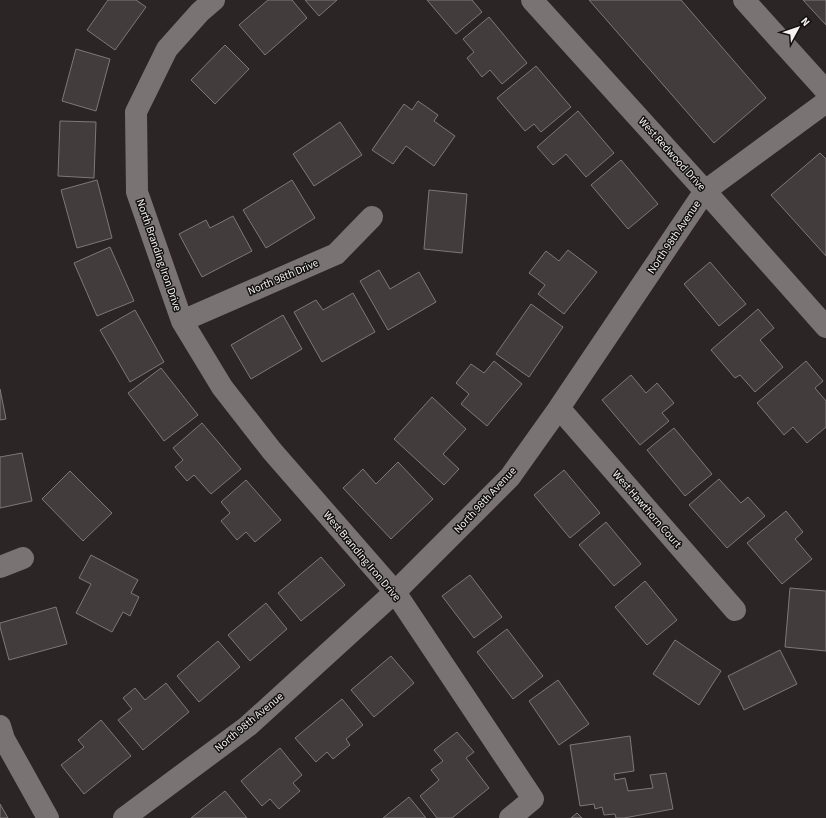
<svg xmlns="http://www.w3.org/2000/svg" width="826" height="818" font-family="'Source Sans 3',sans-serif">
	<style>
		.building { fill: #423c3d; stroke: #7f7879 }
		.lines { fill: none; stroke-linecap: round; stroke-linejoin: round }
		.minor { stroke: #7a7374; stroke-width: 22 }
		.labels { text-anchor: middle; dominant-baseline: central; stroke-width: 3; stroke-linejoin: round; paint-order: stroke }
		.street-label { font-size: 11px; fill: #f6f2f2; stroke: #120f0f }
	</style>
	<rect width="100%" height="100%" fill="#2b2526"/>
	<path class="building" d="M 108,0 L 136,0 L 146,7 L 115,50 L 87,30 Z
		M 268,0 L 292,0 L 307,18 L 265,55 L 239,25 Z
		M 305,0 L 337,0 L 319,16 Z
		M 427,0 L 472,0 L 482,12 L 456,34 Z
		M 589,0 L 681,0 L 766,98 L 714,143 Z
		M 803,0 L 826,0 L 826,25 Z
		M 489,17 L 527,63 L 502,84 L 490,70 L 482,77 L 467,58 L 474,52 L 463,39 Z
		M 225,45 L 249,69 L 215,104 L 191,80 Z
		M 76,49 L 110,59 L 96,111 L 62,101 Z
		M 536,66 L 571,107 L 541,132 L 534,124 L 525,131 L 497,98 Z
		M 418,101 L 438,115 L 434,121 L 455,136 L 434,166 L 406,146 L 393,164 L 372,150 L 404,104 L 412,110 Z
		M 578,111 L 614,153 L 586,177 L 566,154 L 553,165 L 537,147 Z
		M 60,121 L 96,122 L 94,178 L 58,176 Z
		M 340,122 L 362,155 L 314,186 L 293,154 Z
		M 820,153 L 826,159 L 826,256 L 771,195 Z
		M 621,160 L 658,204 L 628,229 L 591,185 Z
		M 97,180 L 112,238 L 77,248 L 61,190 Z
		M 292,180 L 315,218 L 266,248 L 243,210 Z
		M 429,190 L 467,194 L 462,253 L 424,249 Z
		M 233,216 L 252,251 L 202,277 L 179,234 L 206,220 L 210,228 Z
		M 110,247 L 134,301 L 97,316 L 74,263 Z
		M 568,250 L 597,272 L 564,314 L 538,294 L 545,285 L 529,273 L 546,251 L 559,261 Z
		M 710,262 L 746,304 L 719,326 L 684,284 Z
		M 379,270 L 390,289 L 419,272 L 436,302 L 388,330 L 360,281 Z
		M 353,293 L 375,332 L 322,362 L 294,312 L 316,300 L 323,310 Z
		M 531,304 L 563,327 L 529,377 L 496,354 Z
		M 758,309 L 774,328 L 760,340 L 783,367 L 755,392 L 740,375 L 735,378 L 711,350 Z
		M 135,310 L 164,362 L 130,382 L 100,330 Z
		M 283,315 L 302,349 L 251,379 L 231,345 Z
		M 494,361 L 522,384 L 487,426 L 461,404 L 469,394 L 456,383 L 471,364 L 484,373 Z
		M 806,361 L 823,381 L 815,388 L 826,401 L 826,427 L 807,443 L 793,427 L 784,435 L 757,403 Z
		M 161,368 L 198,415 L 164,441 L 128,393 Z
		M 631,375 L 646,393 L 657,383 L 674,403 L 662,413 L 669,421 L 640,445 L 602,400 Z
		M 0,389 L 6,419 L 0,420 Z
		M 432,397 L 466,429 L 443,454 L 459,469 L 444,485 L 394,439 Z
		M 202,423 L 241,469 L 211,494 L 194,475 L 187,481 L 175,467 L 183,460 L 173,448 Z
		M 674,428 L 712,474 L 685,496 L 647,450 Z
		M 22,453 L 32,501 L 0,508 L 0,457 Z
		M 398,462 L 433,499 L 391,539 L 343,488 L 363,469 L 376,484 Z
		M 564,470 L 600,513 L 570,538 L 534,495 Z
		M 70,471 L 112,513 L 83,541 L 42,499 Z
		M 719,479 L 741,503 L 748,497 L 765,516 L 727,548 L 689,505 Z
		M 246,480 L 281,520 L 255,542 L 246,532 L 237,540 L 221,521 L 230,513 L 221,502 Z
		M 786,511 L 803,532 L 795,539 L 812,559 L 782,584 L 747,543 Z
		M 606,522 L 641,564 L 614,586 L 579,545 Z
		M 91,555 L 138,580 L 131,593 L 139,597 L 130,616 L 123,612 L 112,632 L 76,613 L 91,584 L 79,578 Z
		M 321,557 L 345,585 L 301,621 L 278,593 Z
		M 470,575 L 502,617 L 474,638 L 442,596 Z
		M 645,581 L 677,620 L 647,645 L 615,607 Z
		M 790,588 L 826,591 L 826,651 L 785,647 Z
		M 266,603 L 287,629 L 250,661 L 228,635 Z
		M 56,607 L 67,644 L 9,660 L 0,627 L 0,623 Z
		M 507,629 L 543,676 L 513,699 L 477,652 Z
		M 675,640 L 721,671 L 699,705 L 653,674 Z
		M 218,641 L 240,667 L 199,702 L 177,676 Z
		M 780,650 L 797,684 L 744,710 L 728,676 Z
		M 391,656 L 414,683 L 374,717 L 351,690 Z
		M 558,680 L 589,724 L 559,745 L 529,701 Z
		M 166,683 L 189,712 L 143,750 L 118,720 L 132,709 L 123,698 L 135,688 L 145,700 Z
		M 342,699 L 363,725 L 346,739 L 350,745 L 333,759 L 327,752 L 316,762 L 295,738 Z
		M 101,720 L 131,756 L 84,794 L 61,765 L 84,747 L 78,740 Z
		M 457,732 L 474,752 L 466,758 L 489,788 L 452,818 L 437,818 L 420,796 L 439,780 L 431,770 L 443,761 L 434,750 Z
		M 630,736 L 634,771 L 614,774 L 615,780 L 625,778 L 628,791 L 653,788 L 650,775 L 666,773 L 673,809 L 624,818 L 616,818 L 615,814 L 604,815 L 602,807 L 595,809 L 594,804 L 580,806 L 570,745 Z
		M 280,748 L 302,775 L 293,783 L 300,791 L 279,809 L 270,799 L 262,806 L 241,781 Z
		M 225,791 L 247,818 L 191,818 Z
		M 409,797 L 426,818 L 383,818 Z
		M 0,804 L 8,818 L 0,818 Z
		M 577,813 L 582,818 L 571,818 Z"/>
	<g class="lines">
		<path class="minor" d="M 214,0 L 200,12 L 167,49 L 136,112 L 137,192 L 182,321 L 222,387 L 272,451 L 395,592 L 533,799 L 510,818
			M 532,0 L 705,191 L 826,327
			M 744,0 L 826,91
			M 182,321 L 336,254 L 372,217
			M 559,408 L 735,610
			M 0,567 L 23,558
			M 0,726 L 4,739 L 48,818
			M 124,818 L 248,726 L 395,592 L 510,477 L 559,408 L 705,191 L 826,102"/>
	</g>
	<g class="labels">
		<g class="street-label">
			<text transform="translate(672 154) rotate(48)">West Redwood Drive</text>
			<text transform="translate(674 237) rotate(-56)">North 98th Avenue</text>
			<text transform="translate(159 255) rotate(71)">North Branding Iron Drive</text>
			<text transform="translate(283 277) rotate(-23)">North 98th Drive</text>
			<text transform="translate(485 500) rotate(-47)">North 98th Avenue</text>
			<text transform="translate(647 509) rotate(49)">West Hawthorn Court</text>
			<text transform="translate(362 556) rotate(50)">West Branding Iron Drive</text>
			<text transform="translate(249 722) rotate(-40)">North 98th Avenue</text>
		</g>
	</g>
	<g transform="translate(798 28) rotate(50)" stroke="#120f0f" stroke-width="3" paint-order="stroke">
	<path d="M0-3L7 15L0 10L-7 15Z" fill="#f6f2f2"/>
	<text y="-6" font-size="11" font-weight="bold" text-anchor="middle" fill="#f6f2f2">N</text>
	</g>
</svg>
